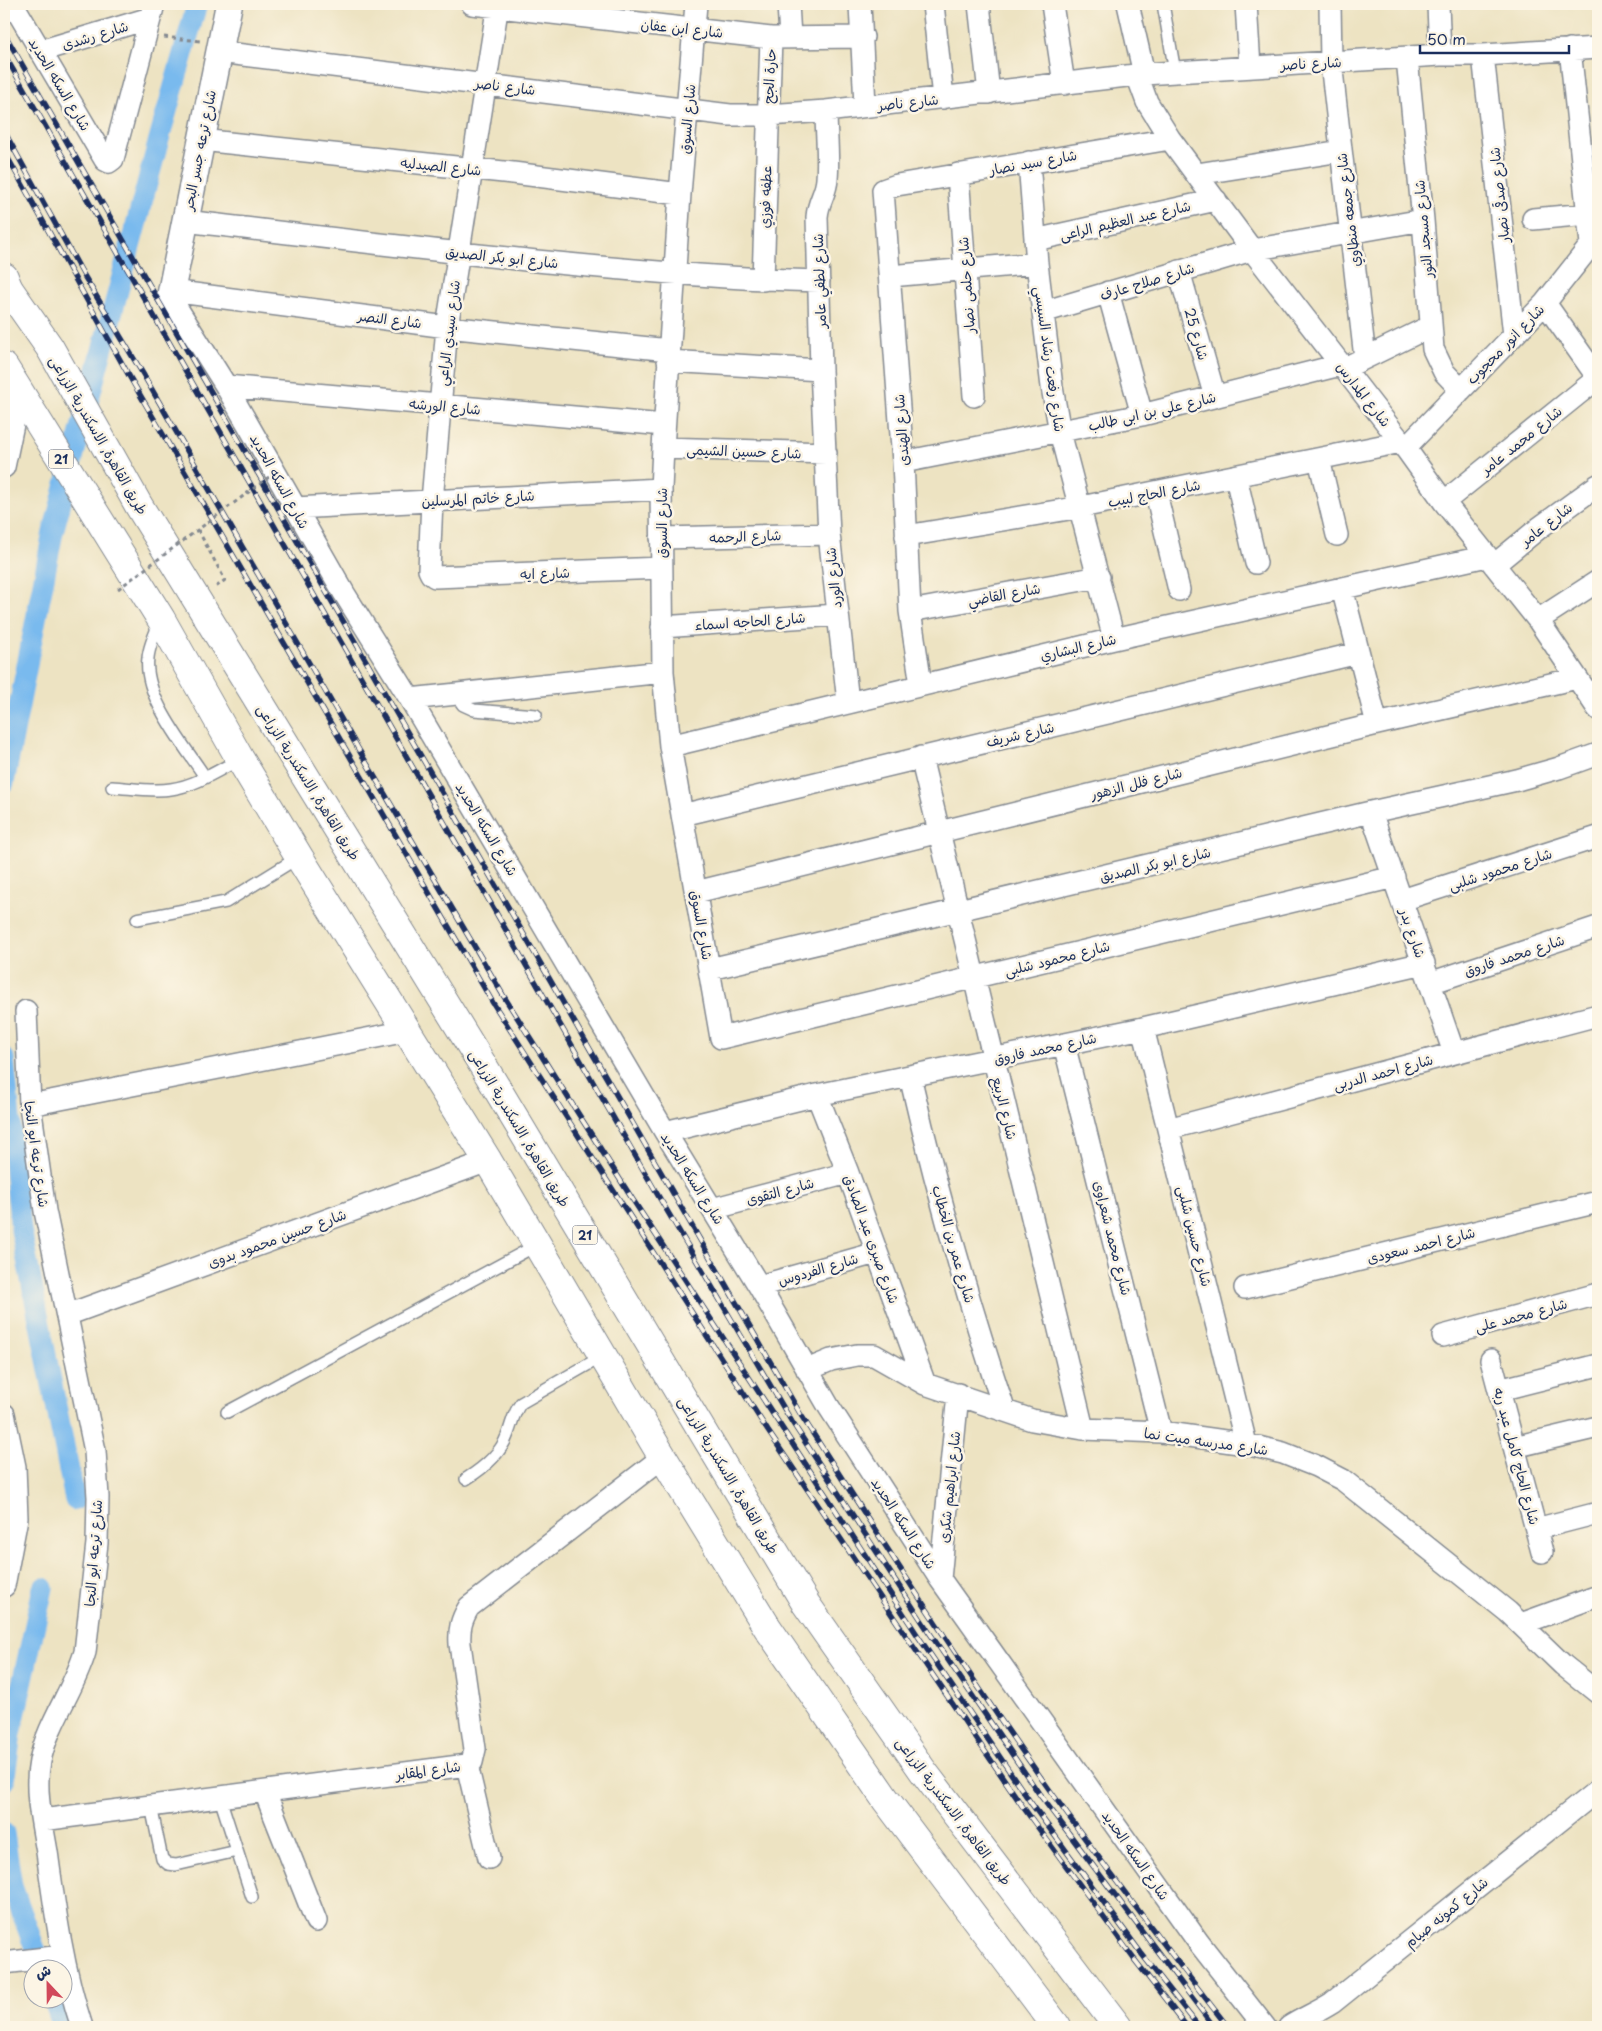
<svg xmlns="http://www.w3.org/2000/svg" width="1602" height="2031" font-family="'Playpen Sans','Playpen Sans Arabic',sans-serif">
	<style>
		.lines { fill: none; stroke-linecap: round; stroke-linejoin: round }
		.canal { stroke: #79baee; stroke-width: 21 }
		.service-casing { stroke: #848990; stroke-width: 14 }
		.minor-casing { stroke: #848990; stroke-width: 24 }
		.tertiary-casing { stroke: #848990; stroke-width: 29 }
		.trunk-casing { stroke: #848990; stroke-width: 30 }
		.motorway-casing { stroke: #848990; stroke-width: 30 }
		.path { stroke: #848990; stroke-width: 3; stroke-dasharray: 4 4; stroke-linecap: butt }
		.service { stroke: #fff; stroke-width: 11 }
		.minor { stroke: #fff; stroke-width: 21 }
		.tertiary { stroke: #fff; stroke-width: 26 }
		.trunk { stroke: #fff; stroke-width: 28 }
		.motorway { stroke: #fff; stroke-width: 28 }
		.rail-casing { stroke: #1b2f5e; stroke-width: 5.5 }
		.rail { stroke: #fcf5e5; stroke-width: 4; stroke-dasharray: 11; stroke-linecap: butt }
		.path-bridge { stroke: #848990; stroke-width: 3; stroke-dasharray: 4 4; stroke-linecap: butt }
		.labels { text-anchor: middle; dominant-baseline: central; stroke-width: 5; stroke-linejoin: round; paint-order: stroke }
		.shield { fill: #fcf5e5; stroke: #5e6a86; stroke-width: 1 }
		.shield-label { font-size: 12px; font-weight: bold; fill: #1b2f5e }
		.street-label { font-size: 14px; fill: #1b2f5e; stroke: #fcf5e5 }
	</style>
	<rect width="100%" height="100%" fill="#fcf5e5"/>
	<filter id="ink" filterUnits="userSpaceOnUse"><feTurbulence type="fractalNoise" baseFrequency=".02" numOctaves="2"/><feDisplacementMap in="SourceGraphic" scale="10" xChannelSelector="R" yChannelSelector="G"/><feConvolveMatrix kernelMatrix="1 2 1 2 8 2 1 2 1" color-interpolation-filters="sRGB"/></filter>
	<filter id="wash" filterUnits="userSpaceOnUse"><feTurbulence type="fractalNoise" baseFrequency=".0096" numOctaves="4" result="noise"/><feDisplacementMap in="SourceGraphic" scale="20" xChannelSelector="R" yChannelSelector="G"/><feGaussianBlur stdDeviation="1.12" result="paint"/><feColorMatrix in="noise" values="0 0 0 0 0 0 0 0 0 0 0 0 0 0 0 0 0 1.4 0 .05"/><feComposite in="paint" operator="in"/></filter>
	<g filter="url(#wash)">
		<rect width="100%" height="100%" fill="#ede3c2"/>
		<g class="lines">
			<path class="canal" d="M 4,783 L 53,532 L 161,132 L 197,4
				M 4,1058 L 21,1230 L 75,1500
				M 4,1782 L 11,1734 L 43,1588
				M 4,1833 L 12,1886 L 42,1968
				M 53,1998 L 63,2027"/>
		</g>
	</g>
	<g filter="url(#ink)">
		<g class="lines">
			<defs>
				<path id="service" d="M 1163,4 L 1175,72
					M 160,622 C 155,633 149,646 148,658 C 143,696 184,745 205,777
					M 456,695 L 463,705 L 474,710 L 536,715
					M 112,787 C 131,788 152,792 171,789 C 195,786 219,770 240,759
					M 137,919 L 226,902 L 299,857
					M 227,1412 L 537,1245
					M 466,1479 C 482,1469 500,1455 507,1436 C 512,1424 513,1413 521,1403 L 603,1356
					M 220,1798 L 252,1897
					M 151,1806 L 162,1859 L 168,1864 L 176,1865 L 237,1851"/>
				<path id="minor" d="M 13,4 L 105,160 L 109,162 L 113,159 L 154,4
					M 472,4 L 771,38 L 863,37
					M 498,4 L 447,327 L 432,501 L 429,570 L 431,574 L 435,577 L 661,568
					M 696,4 L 680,194 L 663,448 L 661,489 L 663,672 L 670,746 L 721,1038 L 1394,877
					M 788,4 L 790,37
					M 860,4 L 865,106
					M 933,4 L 943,98
					M 979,4 L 989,93
					M 1052,4 L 1064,84
					M 1128,4 L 1144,74
					M 1246,4 L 1250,67
					M 1330,4 L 1331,62 L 1365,358
					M 1438,4 L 1440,55
					M 1570,49 L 1591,244
					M 40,51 L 150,18
					M 219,52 L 730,115 L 768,115 L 826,111 L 1144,74 L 1440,55 L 1483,55 L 1598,48
					M 1483,55 L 1514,335
					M 1407,58 L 1423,220 L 1433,349 L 1444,372 L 1461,390
					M 1137,75 L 1147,102 L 1170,139 L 1252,250 L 1401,442 L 1444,502 L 1538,620 L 1598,709
					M 826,111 C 826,133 829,157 827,179 C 826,194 818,201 817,217 L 821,370 L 829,534 L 848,702
					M 201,140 L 513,173 L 680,194
					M 1029,162 L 1037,263 L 1052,387 L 1060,432 L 1114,639
					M 958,174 L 974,396
					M 1197,174 L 1341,151
					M 1533,219 L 1588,214
					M 185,221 C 305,235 426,250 547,262 C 638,271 728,279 819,281
					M 1035,240 L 1216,200
					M 1179,271 L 1215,397
					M 890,276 L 1037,263
					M 763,280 L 771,38
					M 171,291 L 447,327 L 669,350
					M 1108,292 L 1142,415
					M 170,297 L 226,386 L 344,593 L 410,699 L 665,1132 L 759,1286 L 829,1407 L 940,1579 L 1199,1943 L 1265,2027
					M 1545,303 L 1598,378
					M 1043,312 L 1252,250 L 1423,220
					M 668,361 L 821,370
					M 1353,364 L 1431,326
					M 226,386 L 664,425
					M 663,448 L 826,453
					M 1405,448 L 1545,303 L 1598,236
					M 1319,459 L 1337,535
					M 903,462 L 1142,415 L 1340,365
					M 4,467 L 20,391
					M 1236,477 L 1256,563
					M 1156,493 L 1179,590
					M 1444,502 L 1598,378
					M 295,508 L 661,489
					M 906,536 L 1081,507 L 1401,442
					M 661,538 L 829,534
					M 1494,565 L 1539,528 L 1598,485
					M 1342,588 L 1377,724
					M 910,611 L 1099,577
					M 1538,620 L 1598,581
					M 662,627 L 837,615
					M 921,685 L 910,611 L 903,462 L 883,190 L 897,185 L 1170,139
					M 410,699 L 663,672
					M 670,746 L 1114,639 L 1487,556
					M 921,757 L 1083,1429
					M 1371,812 L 1454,1053
					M 682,815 L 1358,653
					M 696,892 L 1377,724 L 1577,678
					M 1402,900 L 1598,837
					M 710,969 L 1371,812 L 1517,780 L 1559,768 L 1598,754
					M 1430,983 L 1598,927
					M 26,1011 L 30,1105 L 45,1211 L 95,1451 L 98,1497 L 97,1543 L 85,1652 C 74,1690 48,1722 40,1761 C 34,1790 42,1822 47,1852 C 55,1911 63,1970 82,2027
					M 1143,1028 L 1246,1444
					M 1064,1044 L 1161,1432
					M 910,1076 C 936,1189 968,1300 1004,1409
					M 817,1095 L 848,1173 L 925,1384
					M 30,1105 L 407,1031
					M 1168,1129 L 1598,1015
					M 665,1132 L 817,1095 L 1143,1028 L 1424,963
					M 712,1209 L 848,1173
					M 759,1286 L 876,1253
					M 1245,1288 L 1598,1202
					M 67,1315 L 488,1161
					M 1443,1336 L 1598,1294
					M 1491,1360 L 1542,1552
					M 807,1370 L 831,1360 L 857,1355 L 874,1355 L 925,1384 L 1032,1420 L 1083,1429 L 1161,1432 L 1246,1444 L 1283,1453 L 1316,1466 L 1343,1480 L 1508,1612 L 1563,1665 L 1598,1693
					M 1499,1390 L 1598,1365
					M 4,1414 L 15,1467 L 17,1518 L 4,1586
					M 1514,1447 L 1598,1427
					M 1536,1529 L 1598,1513
					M 940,1579 L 958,1394
					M 1521,1624 L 1598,1596
					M 467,1765 L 489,1858
					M 265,1792 L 316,1921
					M 42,1820 L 467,1765 L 472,1762 L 475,1749 L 460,1644 C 459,1629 461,1620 469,1607 L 663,1457
					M 4,1963 L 62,1956
					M 1289,2027 C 1303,2018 1318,2012 1332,2003 L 1598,1790"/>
				<path id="tertiary" d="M 170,297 L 229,4"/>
				<path id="trunk" d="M 4,282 L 50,348 L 139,506 L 484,1067 L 806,1604 L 923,1771 L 1118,2027
					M 4,367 L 161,619 L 240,759 L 299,857 L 488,1161 L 656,1446 L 767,1627 L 886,1800 L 1057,2027"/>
				<path id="motorway" d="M 4,277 L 9,290"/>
			</defs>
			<use href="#service" class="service-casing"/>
			<use href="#minor" class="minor-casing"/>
			<use href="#tertiary" class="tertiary-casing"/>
			<use href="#trunk" class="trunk-casing"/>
			<use href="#motorway" class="motorway-casing"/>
			<path class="path" d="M 164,37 L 200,41
				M 198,530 L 225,580 L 216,587"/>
			<use href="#service" class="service"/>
			<use href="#minor" class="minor"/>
			<use href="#tertiary" class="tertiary"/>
			<use href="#trunk" class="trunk"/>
			<use href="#motorway" class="motorway"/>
			<defs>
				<path id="rail" d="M 4,33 L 801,1415 C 882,1540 962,1667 1049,1789 C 1107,1870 1167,1949 1228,2027
					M 4,54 L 656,1192 L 792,1422 L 929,1632 L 1040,1795 L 1214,2027
					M 4,131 L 83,274 L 143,374 L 359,750 L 503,995 L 633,1200 L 920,1639 L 1031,1803 L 1141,1953 L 1199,2027
					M 4,151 L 128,374 L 493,1003 L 768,1431 L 913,1646 L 1023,1807 L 1134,1959 L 1187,2027"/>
			</defs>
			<use href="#rail" class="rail-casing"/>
			<use href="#rail" class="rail"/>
			<path class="path-bridge" d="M 118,589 L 269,477"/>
		</g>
	</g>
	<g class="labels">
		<g class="shield">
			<rect x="48.5" y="449.5" width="25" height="19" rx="4"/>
			<rect x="572.5" y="1225.5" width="25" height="19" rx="4"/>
		</g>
		<g class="shield-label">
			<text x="61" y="459">21</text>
			<text x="585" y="1235">21</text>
		</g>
		<g class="street-label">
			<text transform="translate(682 28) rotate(6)">شارع ابن عفان</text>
			<text transform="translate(95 35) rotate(-17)">شارع رشدى</text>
			<text transform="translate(1311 63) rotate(-3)">شارع ناصر</text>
			<text transform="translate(769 76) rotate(-87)">حارة الجح</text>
			<text transform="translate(60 84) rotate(59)">شارع السكه الحديد</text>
			<text transform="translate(505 86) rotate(7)">شارع ناصر</text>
			<text transform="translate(908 102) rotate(-6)">شارع ناصر</text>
			<text transform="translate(687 119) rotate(-85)">شارع السوق</text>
			<text transform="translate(199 150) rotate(-79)">شارع ترعه جسر البحر</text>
			<text transform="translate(1033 162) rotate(-10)">شارع سيد نصار</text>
			<text transform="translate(441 166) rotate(6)">شارع الصيدليه</text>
			<text transform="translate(1499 195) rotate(-96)">شارع صدقى نصار</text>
			<text transform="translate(765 197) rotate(-88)">عطفه فوزي</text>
			<text transform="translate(1348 210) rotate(-97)">شارع جمعه منطاوي</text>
			<text transform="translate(1125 220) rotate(-13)">شارع عبد العظيم الراعى</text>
			<text transform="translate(1423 229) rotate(-95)">شارع مسجد النور</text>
			<text transform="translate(502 257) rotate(6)">شارع ابو بكر الصديق</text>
			<text transform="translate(819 281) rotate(-92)">شارع لطفي عامر</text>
			<text transform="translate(1147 281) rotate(-17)">شارع صلاح عارف</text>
			<text transform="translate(966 285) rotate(-94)">شارع حلمى نصار</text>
			<text transform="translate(390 319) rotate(7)">شارع النصر</text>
			<text transform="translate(448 333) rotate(-83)">شارع سيدي الراعي</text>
			<text transform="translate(1197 334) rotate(74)">شارع 25</text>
			<text transform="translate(1505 344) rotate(-46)">شارع انور محجوب</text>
			<text transform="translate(1050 359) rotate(82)">شارع رفعت رشاد السيسي</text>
			<text transform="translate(1364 394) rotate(52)">شارع المدارس</text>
			<text transform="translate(445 406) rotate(5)">شارع الورشه</text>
			<text transform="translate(1152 411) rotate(-13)">شارع على بن ابى طالب</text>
			<text transform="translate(901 430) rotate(-94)">شارع الهندى</text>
			<text transform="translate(99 435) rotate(60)">طريق القاهرة, الاسكندرية الزراعى</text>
			<text transform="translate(1521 440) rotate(-39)">شارع محمد عامر</text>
			<text transform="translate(744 451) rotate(2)">شارع حسين الشيمى</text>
			<text transform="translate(280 481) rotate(61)">شارع السكه الحديد</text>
			<text transform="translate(1154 493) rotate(-11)">شارع الحاج لبيب</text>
			<text transform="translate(478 498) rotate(-3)">شارع خاتم المرسلين</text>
			<text transform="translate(661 523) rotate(-90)">شارع السوق</text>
			<text transform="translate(1546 524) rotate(-38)">شارع عامر</text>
			<text transform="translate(745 536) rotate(-2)">شارع الرحمه</text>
			<text transform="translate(545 573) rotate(-2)">شارع ايه</text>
			<text transform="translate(833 578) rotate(-96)">شارع الورد</text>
			<text transform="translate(1004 594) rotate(-10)">شارع القاضي</text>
			<text transform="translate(750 621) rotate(-4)">شارع الحاجه اسماء</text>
			<text transform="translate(1078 647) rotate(-13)">شارع البشاري</text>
			<text transform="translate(1020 734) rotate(-13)">شارع شريف</text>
			<text transform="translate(309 782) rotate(58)">طريق القاهرة, الاسكندرية الزراعى</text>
			<text transform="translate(1136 783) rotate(-14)">شارع فلل الزهور</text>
			<text transform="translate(487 829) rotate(59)">شارع السكه الحديد</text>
			<text transform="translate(1155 864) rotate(-13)">شارع ابو بكر الصديق</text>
			<text transform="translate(1500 869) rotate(-18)">شارع محمود شلبى</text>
			<text transform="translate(702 925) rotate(80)">شارع السوق</text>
			<text transform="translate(1413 933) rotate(71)">شارع بدر</text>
			<text transform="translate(1514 955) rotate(-18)">شارع محمد فاروق</text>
			<text transform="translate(1057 958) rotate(-14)">شارع محمود شلبى</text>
			<text transform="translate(1045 1048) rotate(-12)">شارع محمد فاروق</text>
			<text transform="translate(1383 1072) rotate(-15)">شارع احمد الدربى</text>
			<text transform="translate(1005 1108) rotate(76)">شارع الربيع</text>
			<text transform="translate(520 1128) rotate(59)">طريق القاهرة, الاسكندرية الزراعى</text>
			<text transform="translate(37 1154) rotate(82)">شارع ترعه ابو النجا</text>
			<text transform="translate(693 1178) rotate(58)">شارع السكه الحديد</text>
			<text transform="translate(780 1191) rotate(-15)">شارع التقوى</text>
			<text transform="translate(1195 1236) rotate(76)">شارع حسين شلبى</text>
			<text transform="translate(277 1238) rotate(-20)">شارع حسين محمود بدوى</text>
			<text transform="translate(1113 1238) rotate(76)">شارع محمد شعراوى</text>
			<text transform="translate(872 1239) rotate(70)">شارع صبرى عبد الصادق</text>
			<text transform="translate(954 1244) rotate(74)">شارع عمر بن الخطاب</text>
			<text transform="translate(1421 1245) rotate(-14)">شارع احمد سعودى</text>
			<text transform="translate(818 1269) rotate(-16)">شارع الفردوس</text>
			<text transform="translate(1521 1315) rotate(-15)">شارع محمد على</text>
			<text transform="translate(1206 1441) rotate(8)">شارع مدرسه ميت نما</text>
			<text transform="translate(1517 1456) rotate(75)">شارع الحاج كامل عبد ربه</text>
			<text transform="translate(729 1475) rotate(59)">طريق القاهرة, الاسكندرية الزراعى</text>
			<text transform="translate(949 1487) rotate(-84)">شارع ابراهيم شكرى</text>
			<text transform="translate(904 1523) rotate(57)">شارع السكه الحديد</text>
			<text transform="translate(93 1553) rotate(-86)">شارع ترعه ابو النجا</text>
			<text transform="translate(428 1770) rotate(-8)">شارع المقابر</text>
			<text transform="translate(954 1811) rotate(53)">طريق القاهرة, الاسكندرية الزراعى</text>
			<text transform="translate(1136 1855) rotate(55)">شارع السكه الحديد</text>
			<text transform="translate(1446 1912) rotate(-39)">شارع كمونه صيام</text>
		</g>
	</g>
	<rect width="1602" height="2031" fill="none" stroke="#fcf5e5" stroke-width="20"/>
	<g transform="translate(48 1984) rotate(338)"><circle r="24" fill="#fcf5e5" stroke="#a2a6af"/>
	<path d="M0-4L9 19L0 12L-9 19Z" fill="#d1495b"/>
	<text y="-8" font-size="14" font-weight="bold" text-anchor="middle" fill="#1b2f5e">ش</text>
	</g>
	<path d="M1420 45v8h149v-8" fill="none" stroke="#1b2f5e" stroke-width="2.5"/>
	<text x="1427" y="45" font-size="15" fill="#1b2f5e" stroke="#fcf5e5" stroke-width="4" paint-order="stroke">50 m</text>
</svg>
